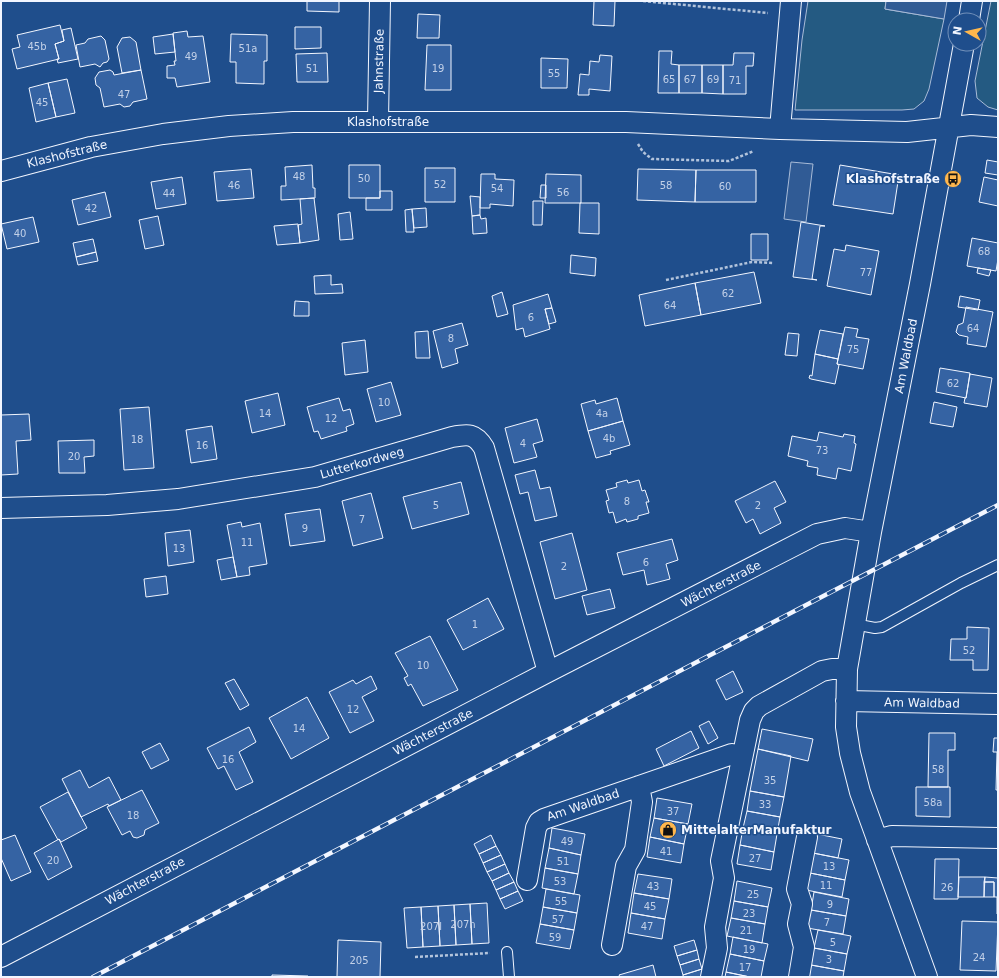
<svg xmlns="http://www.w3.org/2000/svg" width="999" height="978" font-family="'DejaVu Sans',sans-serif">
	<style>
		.green { fill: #245a82; stroke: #a8bbd7 }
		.parking { fill: #305b95; stroke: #a8bbd7 }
		.building { fill: #3563a3; stroke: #f2f6ff }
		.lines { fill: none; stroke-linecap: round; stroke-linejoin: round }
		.lane-casing { stroke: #f2f6ff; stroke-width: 12 }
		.street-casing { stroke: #f2f6ff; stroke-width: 22 }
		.path { stroke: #b3c4dc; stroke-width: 2.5; stroke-dasharray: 3 2; stroke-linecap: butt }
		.lane { stroke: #1f4e8c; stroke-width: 10 }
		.street { stroke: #1f4e8c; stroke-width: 20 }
		.rail-casing { stroke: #f2f6ff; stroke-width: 4.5 }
		.rail { stroke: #1f4e8c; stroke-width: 3; stroke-dasharray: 9; stroke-linecap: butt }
		.labels { text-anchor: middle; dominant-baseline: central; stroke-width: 3; stroke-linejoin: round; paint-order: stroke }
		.number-label { font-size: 10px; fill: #c3d1e8 }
		.street-label { font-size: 12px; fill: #f2f6ff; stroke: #1f4e8c }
		.poi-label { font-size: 12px; font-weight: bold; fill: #f2f6ff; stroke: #1f4e8c; text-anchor: end }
	</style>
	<rect width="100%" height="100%" fill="#1f4e8c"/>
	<path class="green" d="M 808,1 L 886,1 L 885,9 L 944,19 L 929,89 L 924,101 L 914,109 L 902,110 L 795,110 L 802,40 Z
		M 991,1 L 998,1 L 998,110 L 988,107 L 977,98 L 975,81 Z"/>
	<path class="parking" d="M 886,1 L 947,1 L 944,19 L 885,9 Z
		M 791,162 L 813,164 L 806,222 L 784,219 Z"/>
	<path class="building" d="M 307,1 L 339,1 L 339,12 L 307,11 Z
		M 594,1 L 615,1 L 614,26 L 593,25 Z
		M 418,14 L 440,15 L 439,38 L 417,38 Z
		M 60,25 L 64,41 L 55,44 L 59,59 L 17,69 L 12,49 L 20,47 L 17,35 Z
		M 295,27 L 321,27 L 321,48 L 295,49 Z
		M 71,28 L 78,59 L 58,63 L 57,59 L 59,59 L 55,44 L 64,41 L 62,30 Z
		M 187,31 L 188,37 L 203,36 L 210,82 L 177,87 L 175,78 L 167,78 L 167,66 L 175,65 L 174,61 L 176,61 L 173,33 Z
		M 173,34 L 175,52 L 155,54 L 153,37 Z
		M 231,34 L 267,35 L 267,61 L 264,61 L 264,84 L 236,83 L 236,62 L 230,62 Z
		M 101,36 L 105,40 L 109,59 L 107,62 L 103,63 L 100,67 L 95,64 L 80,67 L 76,45 L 85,43 L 88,39 Z
		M 130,37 L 136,42 L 141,70 L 122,73 L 117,47 L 122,38 Z
		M 427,45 L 451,45 L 451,90 L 425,90 Z
		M 659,51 L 672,51 L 671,64 L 679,65 L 679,93 L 658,93 Z
		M 327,53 L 328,82 L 297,82 L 296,54 Z
		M 734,53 L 754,53 L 753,66 L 746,66 L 746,94 L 723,94 L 723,65 L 733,65 Z
		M 600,55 L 612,56 L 610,91 L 589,89 L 589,95 L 578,95 L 580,74 L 589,75 L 590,61 L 599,62 Z
		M 541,58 L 568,59 L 567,88 L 541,88 Z
		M 679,65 L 702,65 L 702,93 L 679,93 Z
		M 702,65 L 723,65 L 723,94 L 702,93 Z
		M 110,70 L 113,72 L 114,75 L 141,70 L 147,99 L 133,102 L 130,106 L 124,107 L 120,104 L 104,107 L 100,88 L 96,85 L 95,78 L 99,72 Z
		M 67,79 L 75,113 L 56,117 L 48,83 Z
		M 48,83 L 56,117 L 36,122 L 29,88 Z
		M 987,160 L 998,162 L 998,175 L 985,173 Z
		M 312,165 L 313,188 L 315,188 L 315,198 L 281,200 L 281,186 L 286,186 L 285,167 Z
		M 349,165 L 380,165 L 380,198 L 349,198 Z
		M 840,165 L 899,175 L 893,214 L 833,205 Z
		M 425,168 L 455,168 L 455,202 L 425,202 Z
		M 251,169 L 254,198 L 217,201 L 214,172 Z
		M 638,169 L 696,170 L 695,202 L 637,200 Z
		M 696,170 L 756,170 L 756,202 L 695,202 Z
		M 481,174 L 495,174 L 495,179 L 514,180 L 513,206 L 490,204 L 490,208 L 480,208 Z
		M 546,174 L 581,175 L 581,203 L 545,203 Z
		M 182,177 L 186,204 L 156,209 L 151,182 Z
		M 984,177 L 998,180 L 998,206 L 979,202 Z
		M 541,185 L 546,185 L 546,198 L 540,198 Z
		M 380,191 L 392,191 L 392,210 L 366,210 L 366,198 L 380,198 Z
		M 105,192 L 111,217 L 78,225 L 72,200 Z
		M 470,196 L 480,197 L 480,215 L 472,216 Z
		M 314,198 L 319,240 L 300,243 L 298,225 L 302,224 L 300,199 Z
		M 533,201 L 543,201 L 542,225 L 533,225 Z
		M 580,203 L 599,203 L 599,234 L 579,233 Z
		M 426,208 L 427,227 L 414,228 L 412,209 Z
		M 412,209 L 414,232 L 406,232 L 405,210 Z
		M 350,212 L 353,239 L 340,240 L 338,214 Z
		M 480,215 L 481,219 L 486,218 L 487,233 L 473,234 L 472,216 Z
		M 158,216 L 164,245 L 145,249 L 139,220 Z
		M 33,217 L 39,242 L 7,249 L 1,224 Z
		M 801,222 L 825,226 L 820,226 L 812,279 L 817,280 L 793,277 Z
		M 298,224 L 300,243 L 277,245 L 274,226 Z
		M 751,234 L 768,234 L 768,260 L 751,260 Z
		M 972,238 L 998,243 L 998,259 L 996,271 L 967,266 Z
		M 93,239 L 96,252 L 76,257 L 73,243 Z
		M 846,245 L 879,251 L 871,295 L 827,286 L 834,249 L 845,251 Z
		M 96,252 L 98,261 L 78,265 L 76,257 Z
		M 571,255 L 596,258 L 595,276 L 570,273 Z
		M 978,268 L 991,270 L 989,276 L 977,273 Z
		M 754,272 L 761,303 L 701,315 L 695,283 Z
		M 331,275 L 331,285 L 342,284 L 343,293 L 315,294 L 314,276 Z
		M 695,283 L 701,315 L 645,326 L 639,295 Z
		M 502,292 L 508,314 L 497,317 L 492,296 Z
		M 548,294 L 552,308 L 545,309 L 550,329 L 525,337 L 523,328 L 516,330 L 513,305 Z
		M 960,296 L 980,300 L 978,310 L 958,307 Z
		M 295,301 L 309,302 L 309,316 L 294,316 Z
		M 966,307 L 993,312 L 986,347 L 967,344 L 968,337 L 959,335 L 956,332 L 958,325 L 963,323 Z
		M 552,308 L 556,322 L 549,324 L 545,309 Z
		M 462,323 L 468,345 L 455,349 L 458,363 L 442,368 L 433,331 Z
		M 845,327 L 858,329 L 856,337 L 869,339 L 863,369 L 837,364 Z
		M 820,330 L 843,334 L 838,359 L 815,354 Z
		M 428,331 L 430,358 L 416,358 L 415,332 Z
		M 788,333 L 799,334 L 797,356 L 785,355 Z
		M 365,340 L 368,372 L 345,375 L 342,343 Z
		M 815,354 L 838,359 L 837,364 L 839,365 L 835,384 L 811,379 L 809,378 L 810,375 L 812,376 Z
		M 940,368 L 970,373 L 966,398 L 936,392 Z
		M 970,374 L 992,378 L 987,407 L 964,403 L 965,398 L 966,398 Z
		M 391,382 L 401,415 L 376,422 L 367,389 Z
		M 278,393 L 285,425 L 252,433 L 245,401 Z
		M 339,398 L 343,411 L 350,409 L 354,424 L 346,427 L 347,431 L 321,439 L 318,431 L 314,432 L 307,407 Z
		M 617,398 L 623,421 L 588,431 L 581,404 L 595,400 L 596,404 Z
		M 934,402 L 957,407 L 953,427 L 930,423 Z
		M 149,407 L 154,468 L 124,470 L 120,409 Z
		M 29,414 L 31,440 L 16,441 L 18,474 L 1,475 L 1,415 Z
		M 537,419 L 543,441 L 533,444 L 537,457 L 514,463 L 505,428 Z
		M 623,421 L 630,445 L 610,451 L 611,454 L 596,458 L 588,431 Z
		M 212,426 L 217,459 L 191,463 L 186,430 Z
		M 819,432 L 843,437 L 844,434 L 855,436 L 854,443 L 856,444 L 851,471 L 838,468 L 836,479 L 817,475 L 818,468 L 807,466 L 808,461 L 788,456 L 792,436 L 817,441 Z
		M 94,440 L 94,456 L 84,457 L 85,473 L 59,473 L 58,441 Z
		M 535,470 L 540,489 L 550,487 L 557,516 L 535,521 L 528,492 L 520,494 L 515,475 Z
		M 627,480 L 628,483 L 639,480 L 642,491 L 645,490 L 649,502 L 646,502 L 649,513 L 638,516 L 638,519 L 627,522 L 626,519 L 616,523 L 613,512 L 609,513 L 606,501 L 609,500 L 606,490 L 617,487 L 616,483 Z
		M 775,481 L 786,502 L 774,508 L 781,523 L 760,534 L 753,519 L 746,523 L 735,501 Z
		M 461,482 L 469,514 L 412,529 L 403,497 Z
		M 371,493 L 383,538 L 353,546 L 342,501 Z
		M 320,509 L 325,541 L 290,546 L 285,514 Z
		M 241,522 L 242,527 L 260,523 L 267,564 L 249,567 L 250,575 L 237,577 L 227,525 Z
		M 190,530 L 194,562 L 168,566 L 165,533 Z
		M 572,533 L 587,590 L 555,599 L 540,542 Z
		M 672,539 L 678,560 L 666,564 L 670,579 L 647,585 L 644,570 L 623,575 L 617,553 Z
		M 233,557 L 237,577 L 221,580 L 217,560 Z
		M 166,576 L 168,594 L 146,597 L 144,579 Z
		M 610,589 L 615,608 L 587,615 L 582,596 Z
		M 488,598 L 504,629 L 463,650 L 447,620 Z
		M 967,627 L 989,628 L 988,670 L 973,670 L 973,660 L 950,660 L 951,639 L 967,639 Z
		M 430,636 L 458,690 L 423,706 L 411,684 L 408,686 L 404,678 L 408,676 L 395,653 Z
		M 733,671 L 743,692 L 726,700 L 716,680 Z
		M 371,676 L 377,689 L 362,697 L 374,721 L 350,733 L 329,692 L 353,680 L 356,684 Z
		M 234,679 L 249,705 L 240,710 L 225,683 Z
		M 307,697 L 329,738 L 291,759 L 269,718 Z
		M 709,721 L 718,738 L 708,744 L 699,726 Z
		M 249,727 L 256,742 L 239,752 L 253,782 L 236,790 L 224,766 L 218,769 L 207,748 Z
		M 762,729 L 813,739 L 808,761 L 758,749 Z
		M 691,731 L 699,748 L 664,766 L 656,749 Z
		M 929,733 L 955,733 L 955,750 L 948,750 L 948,787 L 928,787 Z
		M 994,738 L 998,738 L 998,790 L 996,790 L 997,752 L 993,752 Z
		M 160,743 L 169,760 L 151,769 L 142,752 Z
		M 758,749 L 791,756 L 784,797 L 750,791 Z
		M 80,770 L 89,788 L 109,777 L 121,800 L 109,806 L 108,804 L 81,817 L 62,779 Z
		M 916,787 L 950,787 L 950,817 L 916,816 Z
		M 142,790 L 159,823 L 145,830 L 144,835 L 137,838 L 133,837 L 130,831 L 122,835 L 107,807 Z
		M 750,791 L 784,797 L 780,817 L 747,811 Z
		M 68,792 L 87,828 L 61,842 L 59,839 L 58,840 L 40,807 Z
		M 657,798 L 692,804 L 688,824 L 654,818 Z
		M 747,811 L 780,817 L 777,834 L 743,828 Z
		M 654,818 L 688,824 L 684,844 L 650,837 Z
		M 552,828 L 585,834 L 581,855 L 549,848 Z
		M 743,828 L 777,834 L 774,852 L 740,845 Z
		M 817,834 L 842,839 L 838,858 L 813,853 Z
		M 15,835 L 31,872 L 11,881 L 1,858 L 1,840 Z
		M 491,835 L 496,846 L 479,854 L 474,844 Z
		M 650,837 L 684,844 L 681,863 L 647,857 Z
		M 59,839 L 72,867 L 48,880 L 34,853 Z
		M 740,845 L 774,852 L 771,870 L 737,864 Z
		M 496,846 L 501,855 L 483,863 L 479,854 Z
		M 549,848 L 581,855 L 578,874 L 545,868 Z
		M 813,853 L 849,860 L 845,880 L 810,873 Z
		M 501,855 L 505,864 L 487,872 L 483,863 Z
		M 935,859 L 959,859 L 958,899 L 934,899 Z
		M 505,864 L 509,873 L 492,881 L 487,872 Z
		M 545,868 L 578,874 L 574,894 L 542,888 Z
		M 509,873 L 514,882 L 496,890 L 492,881 Z
		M 810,873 L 845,880 L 842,897 L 806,890 Z
		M 638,874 L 672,879 L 669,899 L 634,893 Z
		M 959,877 L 985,877 L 984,897 L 958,897 Z
		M 985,877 L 998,878 L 998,914 L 997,914 L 997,897 L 994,897 L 994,882 L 984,882 Z
		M 737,881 L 772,888 L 768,907 L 734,901 Z
		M 514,882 L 518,891 L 500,899 L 496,890 Z
		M 984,882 L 994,882 L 994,897 L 984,897 Z
		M 546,889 L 580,895 L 577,913 L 543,907 Z
		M 518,891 L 523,901 L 505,909 L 500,899 Z
		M 814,892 L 849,899 L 846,916 L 811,910 Z
		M 634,893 L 669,899 L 665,919 L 631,913 Z
		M 734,901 L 768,907 L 765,924 L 731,918 Z
		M 487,903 L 489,943 L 472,944 L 470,904 Z
		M 470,904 L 472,944 L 456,945 L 454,905 Z
		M 454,905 L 456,945 L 440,946 L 438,906 Z
		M 438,906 L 440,946 L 423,947 L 421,907 Z
		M 421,907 L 423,947 L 407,948 L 404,908 Z
		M 543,907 L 577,913 L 574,930 L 540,924 Z
		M 811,910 L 846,916 L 843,934 L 807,928 Z
		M 631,913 L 665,919 L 662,939 L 628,933 Z
		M 731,918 L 765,924 L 762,943 L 727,936 Z
		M 962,921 L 998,922 L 996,971 L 960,970 Z
		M 540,924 L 574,930 L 570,949 L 536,943 Z
		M 818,930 L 851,936 L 847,954 L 814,948 Z
		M 733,937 L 768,944 L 764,961 L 730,954 Z
		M 338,940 L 381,942 L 380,977 L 337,977 Z
		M 694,940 L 697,950 L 677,956 L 674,946 Z
		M 814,948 L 847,954 L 844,971 L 811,965 Z
		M 697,950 L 699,959 L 680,965 L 677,956 Z
		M 730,954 L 764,961 L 761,977 L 750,977 L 726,972 Z
		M 699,959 L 702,969 L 683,975 L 680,965 Z
		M 653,965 L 656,977 L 620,977 L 619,975 Z
		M 811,965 L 844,971 L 843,977 L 809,977 Z
		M 702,969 L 705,977 L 683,977 L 683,975 Z
		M 726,972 L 750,977 L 725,977 Z
		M 272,975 L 308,976 L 308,977 L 272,977 Z"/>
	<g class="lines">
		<defs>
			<path id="lane" d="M 854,624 L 875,628 L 882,627 L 961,583 L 998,565
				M 507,952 L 509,977"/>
			<path id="street" d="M 969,20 L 972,1
				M 378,121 L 380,1
				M 780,129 L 791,1
				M 1,171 L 91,147 L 163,134 L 229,126 L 293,122 L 626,122 L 780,129 L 907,132 L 971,125 L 998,127
				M 1,508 L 107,505 L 178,499 L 315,477 L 452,437 C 468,434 475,433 484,448 L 548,672
				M 846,701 L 998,704
				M 877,840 L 892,836 L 998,838
				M 527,880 L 536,828 L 539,822 L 544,819 L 732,754 L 742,756
				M 612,945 L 626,866 L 635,850 L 642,802 L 639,786
				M 1,957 L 548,672 L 817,534 L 845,528 L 871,532
				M 711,977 L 717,948 L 715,927 L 724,878 L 721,861 L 750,720 L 754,711 L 759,706 L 822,671 L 832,669 L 847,669
				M 799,977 L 804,947 L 798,924 L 802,904 L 797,889 L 807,837
				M 927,977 L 860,792 L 850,753 L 846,727 L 847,669 L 871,532 L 920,284 L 964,44"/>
		</defs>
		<use href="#lane" class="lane-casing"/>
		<use href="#street" class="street-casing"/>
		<path class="path" d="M 643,1 L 768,13
			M 638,144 L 643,152 L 652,159 L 729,161 L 754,151
			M 666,280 L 752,262 L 774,263
			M 415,957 L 490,953"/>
		<use href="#lane" class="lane"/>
		<use href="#street" class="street"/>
		<defs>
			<path id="rail" d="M 93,977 L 998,505"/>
		</defs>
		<use href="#rail" class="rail-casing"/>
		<use href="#rail" class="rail"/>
	</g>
	<defs>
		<symbol id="bus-disc" viewBox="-11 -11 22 22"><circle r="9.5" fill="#ffb74d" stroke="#1f4e8c"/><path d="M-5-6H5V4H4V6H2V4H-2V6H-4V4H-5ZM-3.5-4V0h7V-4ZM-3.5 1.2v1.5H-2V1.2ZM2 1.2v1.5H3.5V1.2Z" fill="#111"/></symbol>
		<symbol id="shop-disc" viewBox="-11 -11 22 22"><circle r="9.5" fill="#ffb74d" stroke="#1f4e8c"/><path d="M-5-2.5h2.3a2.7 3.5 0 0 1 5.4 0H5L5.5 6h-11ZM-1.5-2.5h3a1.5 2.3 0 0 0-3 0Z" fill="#111"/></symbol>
	</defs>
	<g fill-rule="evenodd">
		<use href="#bus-disc" x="943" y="169" width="20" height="20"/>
		<use href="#shop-disc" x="658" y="820" width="20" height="20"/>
	</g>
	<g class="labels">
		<g class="number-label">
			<text x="37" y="46">45b</text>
			<text x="248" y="48">51a</text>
			<text x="191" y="56">49</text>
			<text x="312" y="68">51</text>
			<text x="438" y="68">19</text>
			<text x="554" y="73">55</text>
			<text x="669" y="79">65</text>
			<text x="690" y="79">67</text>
			<text x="713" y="79">69</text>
			<text x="735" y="80">71</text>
			<text x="124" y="94">47</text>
			<text x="42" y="102">45</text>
			<text x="299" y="176">48</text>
			<text x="364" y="178">50</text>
			<text x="440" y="184">52</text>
			<text x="234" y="185">46</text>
			<text x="666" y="185">58</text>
			<text x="725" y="186">60</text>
			<text x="497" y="188">54</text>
			<text x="563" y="192">56</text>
			<text x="169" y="193">44</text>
			<text x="91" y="208">42</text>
			<text x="20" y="233">40</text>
			<text x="984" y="251">68</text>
			<text x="866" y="272">77</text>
			<text x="728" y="293">62</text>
			<text x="670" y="305">64</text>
			<text x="531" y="317">6</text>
			<text x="973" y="328">64</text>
			<text x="451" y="338">8</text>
			<text x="853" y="349">75</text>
			<text x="953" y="383">62</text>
			<text x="384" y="402">10</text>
			<text x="265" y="413">14</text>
			<text x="602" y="413">4a</text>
			<text x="331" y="418">12</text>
			<text x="609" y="438">4b</text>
			<text x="137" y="439">18</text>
			<text x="523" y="443">4</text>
			<text x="202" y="445">16</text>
			<text x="822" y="450">73</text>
			<text x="74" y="456">20</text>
			<text x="627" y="501">8</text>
			<text x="436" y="505">5</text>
			<text x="758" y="505">2</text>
			<text x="362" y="519">7</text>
			<text x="305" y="528">9</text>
			<text x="247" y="542">11</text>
			<text x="179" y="548">13</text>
			<text x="646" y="562">6</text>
			<text x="564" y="566">2</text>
			<text x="475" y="624">1</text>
			<text x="969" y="650">52</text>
			<text x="423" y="665">10</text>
			<text x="353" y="709">12</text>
			<text x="299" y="728">14</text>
			<text x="228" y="759">16</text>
			<text x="938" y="769">58</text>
			<text x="770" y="780">35</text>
			<text x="933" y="802">58a</text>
			<text x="765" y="804">33</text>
			<text x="673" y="811">37</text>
			<text x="133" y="815">18</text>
			<text x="567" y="841">49</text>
			<text x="666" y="851">41</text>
			<text x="755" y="858">27</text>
			<text x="53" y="860">20</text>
			<text x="563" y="861">51</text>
			<text x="829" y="866">13</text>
			<text x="560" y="881">53</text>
			<text x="826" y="885">11</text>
			<text x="653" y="886">43</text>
			<text x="947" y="887">26</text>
			<text x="753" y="894">25</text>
			<text x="561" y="901">55</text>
			<text x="830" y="904">9</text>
			<text x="650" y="906">45</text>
			<text x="749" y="913">23</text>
			<text x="558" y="919">57</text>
			<text x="827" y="922">7</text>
			<text x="463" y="924">207n</text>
			<text x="431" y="926">207l</text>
			<text x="647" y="926">47</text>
			<text x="746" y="930">21</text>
			<text x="555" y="937">59</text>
			<text x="833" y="942">5</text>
			<text x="749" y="949">19</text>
			<text x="979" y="957">24</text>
			<text x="829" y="959">3</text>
			<text x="359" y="960">205</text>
			<text x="745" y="967">17</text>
		</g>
		<g class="street-label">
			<text transform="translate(379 61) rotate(-89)">Jahnstraße</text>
			<text x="388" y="122">Klashofstraße</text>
			<text transform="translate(67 154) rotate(-14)">Klashofstraße</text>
			<text transform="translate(906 356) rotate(-79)">Am Waldbad</text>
			<text transform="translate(362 463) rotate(-16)">Lutterkordweg</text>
			<text transform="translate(721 584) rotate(-27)">Wächterstraße</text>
			<text transform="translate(922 703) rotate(1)">Am Waldbad</text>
			<text transform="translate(433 732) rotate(-27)">Wächterstraße</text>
			<text transform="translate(583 805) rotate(-19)">Am Waldbad</text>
			<text transform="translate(145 881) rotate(-28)">Wächterstraße</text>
		</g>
		<g class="poi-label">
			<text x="940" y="179">Klashofstraße</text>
			<text x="681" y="830" text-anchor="start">MittelalterManufaktur</text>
		</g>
	</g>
	<rect width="999" height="978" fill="none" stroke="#f2f6ff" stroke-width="4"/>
	<g transform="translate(967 32) rotate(278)"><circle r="19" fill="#1f4e8c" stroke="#7391ba"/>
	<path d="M0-3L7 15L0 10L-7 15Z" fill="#ffb74d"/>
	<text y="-6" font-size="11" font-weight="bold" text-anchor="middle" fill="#f2f6ff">N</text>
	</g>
</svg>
